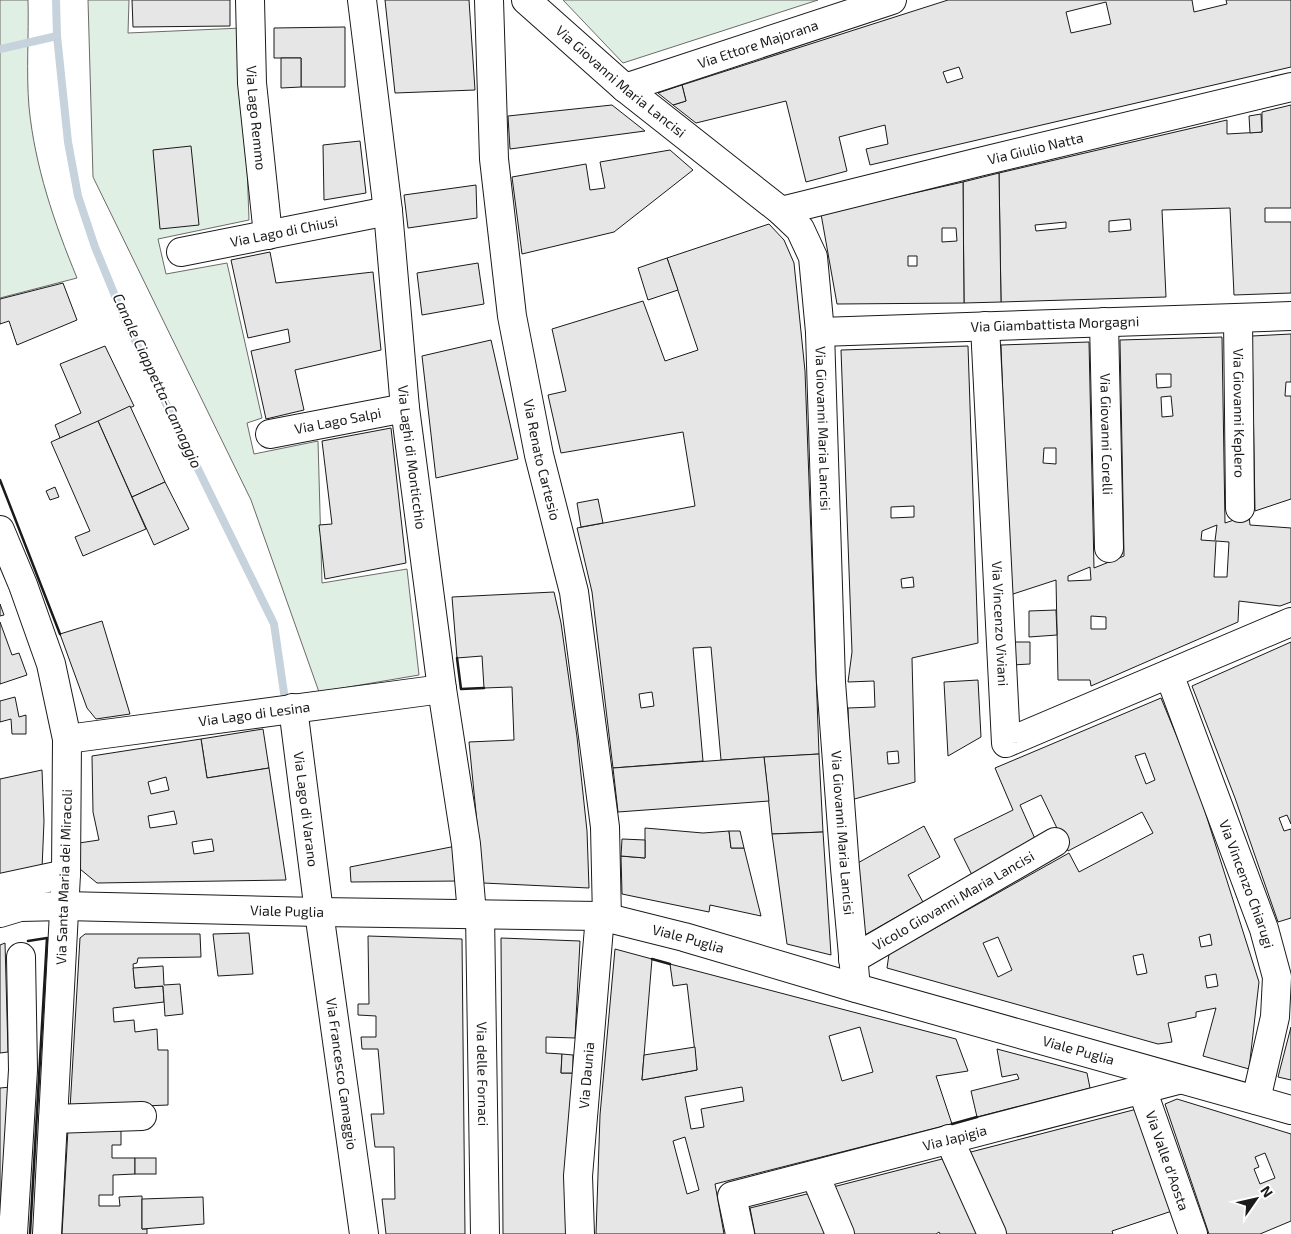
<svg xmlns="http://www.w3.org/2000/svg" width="1291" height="1234" font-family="'Exo 2',sans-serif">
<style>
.green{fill:#e0efe3;stroke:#6a6a6a}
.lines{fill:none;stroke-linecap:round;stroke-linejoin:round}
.stream{stroke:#c6d2dc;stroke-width:8}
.building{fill:#e6e6e6;stroke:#1a1a1a;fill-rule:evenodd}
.minor-casing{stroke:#1a1a1a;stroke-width:30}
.major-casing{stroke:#1a1a1a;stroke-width:30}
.minor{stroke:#fff;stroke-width:28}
.major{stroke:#fff;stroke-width:28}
.wall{stroke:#1a1a1a;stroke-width:2.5}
.labels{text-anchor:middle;stroke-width:4;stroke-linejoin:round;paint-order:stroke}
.street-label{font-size:14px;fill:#1a1a1a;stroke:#fff}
.water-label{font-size:15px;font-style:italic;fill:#1a1a1a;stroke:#fff}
</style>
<rect width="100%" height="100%" fill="#fff"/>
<g class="green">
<path d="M0,0H28C29,35 26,71 29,107C35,167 54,222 77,278L0,298Z"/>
<polygon points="88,0 129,0 128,33 242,28 249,220 158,239 166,274 227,263 262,418 247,423 254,454 318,441 322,583 407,569 419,675 319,692 251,500 93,177"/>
<polygon points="563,0 818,0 623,63"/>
</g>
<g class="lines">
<g class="stream">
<polyline points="56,0 57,36 68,142 78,196 95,247 125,320 274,624 284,693"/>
<polyline points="0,49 57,36"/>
</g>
</g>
<g class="building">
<polygon points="132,0 230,0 230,26 133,27"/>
<polygon points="385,0 469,0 475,90 395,93"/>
<path d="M948,0H1192L1194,12L1227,4L1226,0H1291V67L870,165L866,149L888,144L885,125L839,137L847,171L806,182L786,101L696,123L673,105L686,101L682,85ZM1106,2L1111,24L1071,33L1066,12ZM959,67L963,78L947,83L943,72Z"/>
<polygon points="345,27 345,87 301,87 301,58 274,58 274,28"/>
<polygon points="281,58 301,58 301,87 281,88"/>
<polygon points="682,85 686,101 673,105 658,93"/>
<polygon points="612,105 645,131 510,149 508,116"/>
<path d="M1291,105V208H1265V222H1291V293L1234,295L1230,208L1162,210L1166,297L1001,302L999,173L1227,120V134L1262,132V112ZM1130,219L1131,230L1109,232V221ZM1066,222V228L1036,231L1035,225Z"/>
<polygon points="1261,114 1262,132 1250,133 1249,116"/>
<polygon points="360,141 366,193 324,200 323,145"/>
<polygon points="191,146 199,225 160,229 153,150"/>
<polygon points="670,150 693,170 614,232 522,254 512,177 586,164 590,190 605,188 600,162"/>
<polygon points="999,173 1001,302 964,303 963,182"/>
<path d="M963,182L964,303L837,304L821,214ZM942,228H956L957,241L942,242ZM908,256H917V266H908Z"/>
<polygon points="476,185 477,218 408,228 404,195"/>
<path d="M769,224L784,240L794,263L805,371L819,754L721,760L711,647L693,648L703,761L613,768L592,592L577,528L695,506L683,432L561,453L548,395L566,391L552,329L643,301L665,361L698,350L667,258ZM652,692L654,706L641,708L639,694Z"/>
<polygon points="270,252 276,283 373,272 381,350 295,370 304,410 266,419 251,351 290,342 288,329 248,338 231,260"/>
<polygon points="667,258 678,290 648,300 638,268"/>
<polygon points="478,263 484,304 422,315 417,273"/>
<polygon points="63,283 77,320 17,345 9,321 0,324 0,299"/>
<polygon points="1291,334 1291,382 1286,382 1285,396 1291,396 1291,499 1255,511 1252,336"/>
<path d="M1222,337L1225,523L1249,515L1250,525L1291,528V602L1280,606L1239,601L1238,622L1091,686L1090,680H1058L1056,580L1010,595L1001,345L1089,342L1094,568L1124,556L1120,340ZM1156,374H1171V387L1157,388ZM1171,396L1173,416L1162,417L1161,397ZM1044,448H1056V464L1043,463ZM1217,525L1215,541L1201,540L1202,531ZM1216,541L1229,542L1227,577H1214ZM1090,567L1091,580L1068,581V576ZM1091,616L1106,617V629H1091Z"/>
<polygon points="491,340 518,459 436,478 422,356"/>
<polygon points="105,346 134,406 60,438 55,425 81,413 60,364"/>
<path d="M968,346L978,643L912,658L915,782L851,800L848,708L875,707L874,681L848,682L852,652L841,350ZM914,506V517L891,518V507ZM913,577L914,587L902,588L901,579ZM898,751L899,763L888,764L887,752Z"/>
<polygon points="130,406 165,482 132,497 98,421"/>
<polygon points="98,421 146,529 83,556 75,537 90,531 51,442"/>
<polygon points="391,428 406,563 325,579 319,525 332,524 322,441"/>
<polygon points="165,482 189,529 154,545 132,497"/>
<polygon points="55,487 59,497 50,500 46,491"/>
<polygon points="598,499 603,523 581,527 577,503"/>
<polygon points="554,592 561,623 577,737 587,831 589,888 483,883 469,742 514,740 512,687 484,688 482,656 457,658 452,597"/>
<polygon points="0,604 4,615 0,616"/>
<polygon points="1056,610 1057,635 1029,637 1029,611"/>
<polygon points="102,621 130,714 96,719 87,708 60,634"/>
<polygon points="0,622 12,655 19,653 27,675 0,684"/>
<polygon points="1011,642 1030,642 1030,664 1012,665"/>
<polygon points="1291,642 1291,824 1287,815 1279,818 1284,831 1291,829 1291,918 1278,922 1235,798 1192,686"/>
<polygon points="978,680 981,737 948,756 944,682"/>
<polygon points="15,697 19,717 26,715 26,734 12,734 11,719 0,722 0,701"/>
<path d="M1161,698L1196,783L1259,982L1249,1069L1203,1056L1216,1008L1196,1012V1017L1168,1023L1172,1042L1158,1044L887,968L889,954L1069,853L1079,872L1153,833L1142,812L1068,851L1041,795L1020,805L1036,841L972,875L954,839L1013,810L995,768ZM1145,753L1155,780L1146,784L1135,756ZM1210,934L1212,945L1201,947L1199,937ZM998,937L1012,970L998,977L983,943ZM1143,954L1147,973L1137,975L1133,956ZM1216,974L1218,986L1207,988L1205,976Z"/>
<polygon points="263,729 269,768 207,778 201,739"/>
<path d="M201,739L207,778L269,768L286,880L97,883L80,869L79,843L99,840L93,812L92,756ZM166,777L169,790L151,794L148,782ZM174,811L177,824L150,828L148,816ZM212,839L214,851L194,854L192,842Z"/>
<polygon points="819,754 823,832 772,834 764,757"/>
<polygon points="764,757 769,801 618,812 613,768"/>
<polygon points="42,770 44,821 42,869 0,874 0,779"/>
<polygon points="924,826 940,857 908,875 923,902 865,935 856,864"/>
<polygon points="645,828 703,833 729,831 731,848 744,848 761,916 710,905 709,912 622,894 621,856 645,858"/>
<polygon points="729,831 740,831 744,848 731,848"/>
<polygon points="823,832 831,955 787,944 772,834"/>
<polygon points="622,839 645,840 645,858 621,856"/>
<polygon points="456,846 458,881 351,882 350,867"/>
<polygon points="249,933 253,974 218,976 213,934"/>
<polygon points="85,934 200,934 201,957 138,958 137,963 133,964 135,988 163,986 164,1002 113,1008 114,1022 134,1020 135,1032 157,1029 158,1050 168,1050 168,1105 70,1109 80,938"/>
<polygon points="368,936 462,939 465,1234 386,1234 382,1199 395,1199 394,1147 375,1147 371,1114 384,1114 378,1049 362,1049 361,1037 376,1037 376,1016 358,1015 358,1004 369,1004"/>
<polygon points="501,938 580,941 575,1038 546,1037 546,1053 562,1054 561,1073 573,1073 566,1174 567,1234 503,1234"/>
<polygon points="5,943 8,1052 0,1053 0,945"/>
<path d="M615,949L652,959L642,1080L697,1070L687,984L673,986L670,964L956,1039L968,1071L936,1076L952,1124L715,1184L724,1234H596L600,1115ZM860,1027L873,1072L842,1081L829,1036ZM742,1087L744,1101L701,1109L704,1127L691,1129L685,1097ZM685,1137L699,1190L687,1194L673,1141Z"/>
<polygon points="163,966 164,985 180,984 183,1014 165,1016 163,986 135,988 133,968"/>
<polygon points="1291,1027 1291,1080 1278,1077"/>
<polygon points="695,1047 697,1070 642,1080 644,1055"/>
<polygon points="997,1049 1087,1073 1090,1088 977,1117 971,1091 1019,1079 1017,1074 1002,1077"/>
<polygon points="562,1054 573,1055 573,1073 561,1073"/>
<polygon points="11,1087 0,1234 0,1088"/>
<path d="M1177,1099L1291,1134V1221L1260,1234H1209L1165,1104ZM1265,1153L1275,1178L1260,1184L1254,1169L1259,1167L1255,1157Z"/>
<polygon points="1137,1109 1172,1211 1112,1231 1113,1234 1003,1234 967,1153"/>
<polygon points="68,1129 121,1130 121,1145 112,1145 112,1158 135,1158 135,1174 113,1175 113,1195 99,1195 99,1206 120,1206 119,1197 142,1196 142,1229 147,1229 147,1234 62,1234"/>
<rect x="135" y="1158" width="21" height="16"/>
<polygon points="946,1158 980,1234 940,1234 939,1232 936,1234 854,1234 833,1187"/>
<polygon points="811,1193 828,1234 755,1234 750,1208"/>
<polygon points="203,1197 204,1224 142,1229 142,1199"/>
</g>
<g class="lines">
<defs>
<g id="minor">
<path id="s1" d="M250,0L252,83L268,235"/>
<path id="s2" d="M362,0L388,211L405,408L442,689L466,844L472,914"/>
<path id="s3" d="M489,0L494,159L512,316L539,455L574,592L605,827L607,918"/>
<path id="s4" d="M526,0L625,88L781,211L800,229L813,257L820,332L831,682L845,868L856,988"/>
<path id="s5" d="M625,88L892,0"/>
<path id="s6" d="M781,211L979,162L1291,87"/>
<path id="s7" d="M181,252L388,211"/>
<path id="s8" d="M1238,318L1240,508"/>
<path id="s9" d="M1104,322L1109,548"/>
<path id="s10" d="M985,326L1006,743L1291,622"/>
<path id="s11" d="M820,332L1291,316"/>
<path id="s12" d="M270,434L405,408"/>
<polyline points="0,530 23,585 51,664 67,739 66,874 47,1234"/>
<path id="s13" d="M1169,674L1264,929L1277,977L1275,1017L1256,1100"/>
<path id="s14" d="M293,708L319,912L364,1234"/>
<path id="s15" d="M67,739L442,689"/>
<polyline points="0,888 66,874"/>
<path id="s16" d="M480,914L485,1234"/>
<path id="s17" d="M853,959L1055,842"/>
<path id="s18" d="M1142,1089L1193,1234"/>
<polyline points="53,1119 142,1116"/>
<polyline points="949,1139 992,1234"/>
<polyline points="815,1175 840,1234"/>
<polyline points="13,1234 23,1070 21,957"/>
<path id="s19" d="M580,1234L578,1176L600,916"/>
<path id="s20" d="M740,1234L732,1196L1178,1080"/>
</g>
<g id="major">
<path id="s21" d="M0,913L20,907L64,906L319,912L600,916L684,937L856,988L1291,1110"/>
</g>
</defs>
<use href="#minor" class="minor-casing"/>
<use href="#major" class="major-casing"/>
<use href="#minor" class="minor"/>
<use href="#major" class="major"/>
<g class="wall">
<polyline points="0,480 60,634"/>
<polyline points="457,658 461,689 484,688"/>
<polyline points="28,941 47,938 30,1234"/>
<polyline points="652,959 670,964"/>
<polyline points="952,1124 977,1117"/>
</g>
</g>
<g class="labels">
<g class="street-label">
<text dy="5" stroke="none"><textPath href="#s5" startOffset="140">Via Ettore Majorana</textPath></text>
<text dy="5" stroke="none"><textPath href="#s4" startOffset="125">Via Giovanni Maria Lancisi</textPath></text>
<text dy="5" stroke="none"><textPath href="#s1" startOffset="118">Via Lago Remmo</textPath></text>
<text dy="5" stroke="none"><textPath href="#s6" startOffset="262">Via Giulio Natta</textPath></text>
<text dy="5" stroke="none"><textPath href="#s7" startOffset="105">Via Lago di Chiusi</textPath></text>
<text dy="5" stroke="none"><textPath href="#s11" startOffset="235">Via Giambattista Morgagni</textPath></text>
<text dy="5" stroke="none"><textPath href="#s8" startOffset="95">Via Giovanni Keplero</textPath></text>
<text dy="5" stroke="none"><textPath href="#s12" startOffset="69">Via Lago Salpi</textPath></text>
<text dy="5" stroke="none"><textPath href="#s4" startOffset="560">Via Giovanni Maria Lancisi</textPath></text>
<text dy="5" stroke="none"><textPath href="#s9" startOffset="112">Via Giovanni Corelli</textPath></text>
<text dy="5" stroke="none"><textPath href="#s2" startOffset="460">Via Laghi di Monticchio</textPath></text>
<text dy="5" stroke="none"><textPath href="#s3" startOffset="464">Via Renato Cartesio</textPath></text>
<text dy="5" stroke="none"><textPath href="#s10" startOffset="298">Via Vincenzo Viviani</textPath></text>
<text dy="5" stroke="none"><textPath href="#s15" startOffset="189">Via Lago di Lesina</textPath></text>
<text dy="5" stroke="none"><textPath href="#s14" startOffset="102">Via Lago di Varano</textPath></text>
<text dy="5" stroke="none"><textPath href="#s4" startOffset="965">Via Giovanni Maria Lancisi</textPath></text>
<text transform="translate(64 877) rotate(-88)" y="5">Via Santa Maria dei Miracoli</text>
<text dy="5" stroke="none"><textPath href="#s13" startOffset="224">Via Vincenzo Chiarugi</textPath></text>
<text dy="5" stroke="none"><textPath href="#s17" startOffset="116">Vicolo Giovanni Maria Lancisi</textPath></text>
<text dy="5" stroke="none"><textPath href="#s21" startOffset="288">Viale Puglia</textPath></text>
<text dy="5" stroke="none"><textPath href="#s21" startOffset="692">Viale Puglia</textPath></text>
<text dy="5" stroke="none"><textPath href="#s21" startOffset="1098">Viale Puglia</textPath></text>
<text dy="5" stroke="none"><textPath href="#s14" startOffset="369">Via Francesco Camaggio</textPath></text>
<text dy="5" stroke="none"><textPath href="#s16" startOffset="160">Via delle Fornaci</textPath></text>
<text dy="5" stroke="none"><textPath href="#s19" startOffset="159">Via Daunia</textPath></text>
<text dy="5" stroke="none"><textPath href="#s20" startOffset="269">Via Japigia</textPath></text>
<text dy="5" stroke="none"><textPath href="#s18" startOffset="76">Via Valle d'Aosta</textPath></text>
</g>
<g class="water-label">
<text transform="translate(157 381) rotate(65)" y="5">Canale Ciappetta-Camaggio</text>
</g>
</g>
<g transform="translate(1256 1199) rotate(56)" stroke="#ffffff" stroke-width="4" paint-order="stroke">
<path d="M0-4L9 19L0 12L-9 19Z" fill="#1a1a1a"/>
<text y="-8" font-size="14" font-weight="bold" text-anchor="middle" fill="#1a1a1a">N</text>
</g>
</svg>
